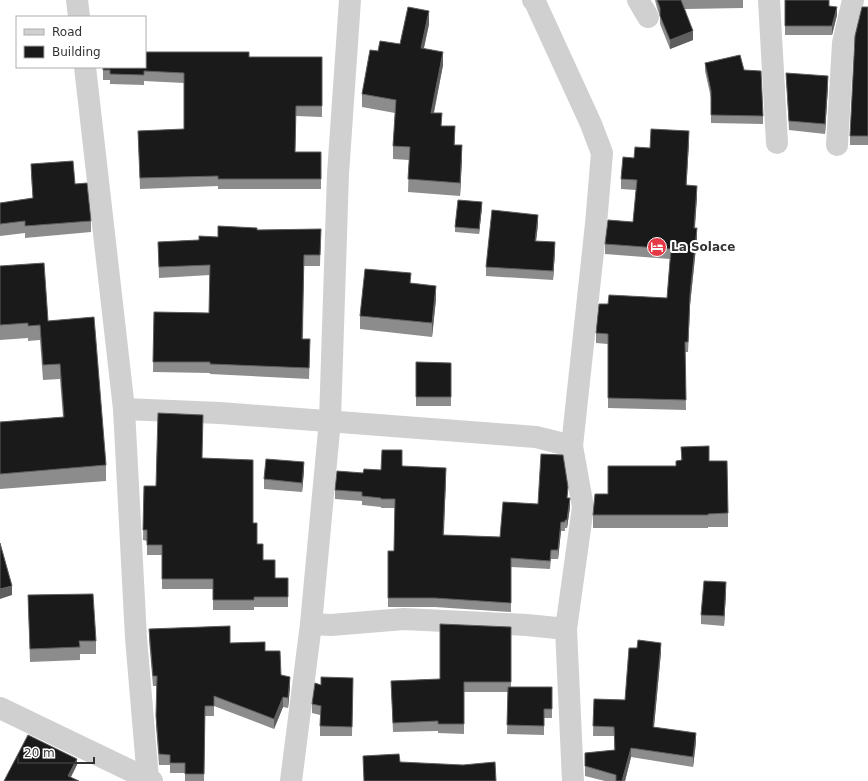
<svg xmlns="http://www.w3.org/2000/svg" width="868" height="781" font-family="'DejaVu Sans',sans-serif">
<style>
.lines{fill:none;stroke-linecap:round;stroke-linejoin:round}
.minor{stroke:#d0d0d0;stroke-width:22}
.wall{fill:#8c8c8c}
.shaded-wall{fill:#5f5f5f}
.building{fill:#1a1a1a;stroke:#5f5f5f}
.labels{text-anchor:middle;stroke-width:4;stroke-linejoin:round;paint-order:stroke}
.poi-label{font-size:12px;font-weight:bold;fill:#333;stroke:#fff;text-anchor:start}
</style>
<rect width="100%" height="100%" fill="#fff"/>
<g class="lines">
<g class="minor">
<polyline points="77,0 79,17"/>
<polyline points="533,0 535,2 591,124 602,153 596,224 572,446"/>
<polyline points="638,0 648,17"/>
<polyline points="769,0 777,143"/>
<polyline points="85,67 124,409 136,638 148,779"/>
<polyline points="837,145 843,43 853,0"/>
<polyline points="124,409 220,413 536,437 572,446 583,507 566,629 573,781"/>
<polyline points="311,624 331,625 404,619 527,625 566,629"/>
<polyline points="0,708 152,781"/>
<polyline points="291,781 311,624 330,420 338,174 350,0"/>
</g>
</g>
<g class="wall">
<polygon points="655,0 743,0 743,8 685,9 693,40 670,49 660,24 660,16 657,8"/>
<polygon points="785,0 829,6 837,15 832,35 785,35"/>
<polygon points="868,7 868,145 850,145 850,136"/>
<polygon points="429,24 424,48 443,65 434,113 442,126 455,139 454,145 462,158 460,196 408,192 409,160 393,159 393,146 395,113 362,107 362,94 378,51 400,44"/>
<polygon points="249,57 322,57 322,117 296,116 295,152 321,152 321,189 218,189 218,186 140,189 138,131 184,129 184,83 144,81 144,85 110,84 110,80 103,80 103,67"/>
<polygon points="705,63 744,70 763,116 763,124 711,123 711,98 705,71"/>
<polygon points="786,73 828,86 825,134 789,130"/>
<polygon points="689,141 686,185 697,196 695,228 697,238 690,305 688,352 685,352 686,410 608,408 608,344 596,343 596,333 608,304 667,298 670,259 605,254 605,244 633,222 636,190 621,189 621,179 634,158 650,148"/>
<polygon points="31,164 75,184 91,221 91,232 25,238 25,233 0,236 0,203 33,198 31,176"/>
<polygon points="482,207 479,234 455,232 455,227"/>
<polygon points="538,224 536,241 555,252 553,280 486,276 486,267"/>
<polygon points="321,229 320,266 304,266 303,339 310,350 309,379 210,374 210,373 153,372 154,312 209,313 210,275 159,278 158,242 199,240 257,230"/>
<polygon points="0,266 48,321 106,465 106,481 0,489 0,422 63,417 60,379 43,380 40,340 28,341 28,338 0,340"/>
<polygon points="411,283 436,299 432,337 360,329 360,316"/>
<polygon points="451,363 451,406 416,406 416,397"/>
<polygon points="681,447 709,461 728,513 728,527 708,527 708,528 593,528 593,515 608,494 676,466 681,460"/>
<polygon points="202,458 253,523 257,544 263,560 275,578 288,578 288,607 254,607 254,610 213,610 213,589 162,589 162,555 147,555 147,541 143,540 144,486 156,486"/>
<polygon points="402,466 446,477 444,535 500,537 538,504 568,498 570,507 567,528 565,528 565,531 561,531 558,559 551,559 550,569 511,567 511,612 435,607 388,607 388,551 394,551 395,508 381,508 381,507 362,505 362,501 335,499 335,490 363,473"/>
<polygon points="304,471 302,492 264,489 264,479"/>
<polygon points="726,592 724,626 701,624 701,615"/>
<polygon points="28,595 96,641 96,654 80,654 80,660 30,662"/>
<polygon points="511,627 511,687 552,687 552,718 544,718 544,735 507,734 508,692 464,692 464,734 438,733 438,731 393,732 391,681 440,679"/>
<polygon points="149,629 230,643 265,651 281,675 290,687 288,708 283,707 274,729 214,706 214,716 205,716 204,781 185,781 185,773 170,773 170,765 159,765 156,726 157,686 153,686 149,640"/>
<polygon points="661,652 654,727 696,742 693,767 631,757 625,781 605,781 585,776 585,753 614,750 614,736 593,736 594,699 625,700"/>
<polygon points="353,678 352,736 320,736 320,715 312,713 312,704 321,685"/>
</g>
<g class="shaded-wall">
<polygon points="837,7 837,15 832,35 832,26"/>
<polygon points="429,11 429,24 421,61 421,48"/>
<polygon points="693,31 693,40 670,49 670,40"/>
<polygon points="443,52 443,65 431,126 431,113"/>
<polygon points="828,76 828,86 825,134 825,124"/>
<polygon points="455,126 455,139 454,158 454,145"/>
<polygon points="689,131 689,141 686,195 686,185"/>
<polygon points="462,145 462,158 460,196 460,183"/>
<polygon points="697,186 697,196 694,238 694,228"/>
<polygon points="482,202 482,207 479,234 479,229"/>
<polygon points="538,215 538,224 535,250 535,241"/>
<polygon points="697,228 697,238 690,305 688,352 690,295"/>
<polygon points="555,242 555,252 553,280 553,271"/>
<polygon points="436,286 436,299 432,337 432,323"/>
<polygon points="304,462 304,471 302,492 302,483"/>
<polygon points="446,468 446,477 443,544 443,535"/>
<polygon points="570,498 570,507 567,528 567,520"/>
<polygon points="561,522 561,531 558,559 558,550"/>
<polygon points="726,582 726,592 724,626 724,616"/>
<polygon points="12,586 12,595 0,599 0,589"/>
<polygon points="661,643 661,652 653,737 653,727"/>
<polygon points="290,677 290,687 288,708 288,698"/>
<polygon points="283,697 283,707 274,729 274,719"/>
<polygon points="696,733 696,742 693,767 693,757"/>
<polygon points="631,748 631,757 625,781 622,781"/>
<polygon points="77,759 77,765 69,781 68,776"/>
</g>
<g class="building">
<polygon points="657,0 681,0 693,31 670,40 660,16 660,8"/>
<polygon points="785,0 829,0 829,6 837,7 832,26 785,26"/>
<polygon points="408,7 429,11 421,48 443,52 431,113 442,113 441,126 455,126 454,145 462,145 460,183 408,179 410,147 393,146 396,100 362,94 370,50 378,51 380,41 400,44"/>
<polygon points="862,7 868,7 868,136 850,136 855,36"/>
<polygon points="145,52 249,52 249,57 322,57 322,106 296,106 295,152 321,152 321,179 218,179 218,176 140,178 138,131 184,129 184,73 144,71 144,75 110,74 110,70 103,70 103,67 145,67"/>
<polygon points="740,55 744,70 761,71 763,116 711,115 711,91 705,63"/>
<polygon points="786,73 828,76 825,124 789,121"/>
<polygon points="651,129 689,131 686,185 697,186 694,228 697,228 690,295 688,342 685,342 686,400 608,398 608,334 596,333 599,304 608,304 609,295 667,298 671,249 605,244 608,220 633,222 637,180 621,179 623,157 634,158 635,147 650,148"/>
<polygon points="73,161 75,184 87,183 91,221 25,226 25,221 0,224 0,203 33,198 31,164"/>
<polygon points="458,200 482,202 479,229 455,227"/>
<polygon points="492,210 538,215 535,241 555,242 553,271 486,267"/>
<polygon points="218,226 257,228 257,230 321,229 320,255 304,255 302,339 310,339 309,368 210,364 210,362 153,362 154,312 209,313 210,265 159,267 158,242 199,240 199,236 218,237"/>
<polygon points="44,263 48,321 94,317 106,465 0,474 0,422 64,417 60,364 43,365 40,325 28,326 28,323 0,325 0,266"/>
<polygon points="365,269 411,273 410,283 436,286 432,323 360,316"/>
<polygon points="416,362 451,363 451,397 416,397"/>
<polygon points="158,413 203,415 202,458 253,460 253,523 257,523 257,544 263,544 263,560 275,560 275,578 288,578 288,597 254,597 254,600 213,600 213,579 162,579 162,545 147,545 147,530 143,530 144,486 156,486"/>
<polygon points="709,446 709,461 727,461 728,513 708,514 708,515 593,515 595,494 608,494 608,466 676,466 676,461 682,460 681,447"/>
<polygon points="382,450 402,450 402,466 446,468 443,535 500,537 503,502 538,504 541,454 563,455 568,487 567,498 570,498 567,520 565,520 565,522 561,522 558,550 551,550 550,561 511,558 511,603 435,598 388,598 388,551 394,551 395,499 381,499 381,498 362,496 362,492 335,490 337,471 363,473 364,469 381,470"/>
<polygon points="266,459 304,462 302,483 264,479"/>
<polygon points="0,543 12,586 0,589"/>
<polygon points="704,581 726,582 724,616 701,615"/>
<polygon points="93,594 96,641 79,641 80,647 30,649 28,595"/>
<polygon points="440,624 511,627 511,682 464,682 464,724 438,724 438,721 393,723 391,681 440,679"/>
<polygon points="230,626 230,643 265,642 265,651 280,651 281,675 290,677 288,698 283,697 274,719 214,696 214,706 205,706 204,774 185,774 185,763 170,763 170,755 159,754 156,716 157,676 153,676 149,629"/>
<polygon points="638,640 661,643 653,727 696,733 693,757 631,748 622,781 616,781 616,775 585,766 585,753 615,750 614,727 593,726 594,699 625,700 629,648 637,648"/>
<polygon points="321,677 353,678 352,727 320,726 321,706 312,704 315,683 321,685"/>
<polygon points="508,687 552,687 552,709 544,709 544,726 507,725"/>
<polygon points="28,735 77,759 68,776 79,781 4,781"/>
<polygon points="399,754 400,762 463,765 495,762 496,781 364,781 363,756"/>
</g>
<defs>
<symbol id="hotel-disc" viewBox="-11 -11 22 22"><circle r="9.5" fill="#e63946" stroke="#fff"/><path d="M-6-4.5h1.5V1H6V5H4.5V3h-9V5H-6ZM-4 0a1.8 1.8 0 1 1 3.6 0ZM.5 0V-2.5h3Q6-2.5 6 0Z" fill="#fff"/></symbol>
</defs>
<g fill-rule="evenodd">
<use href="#hotel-disc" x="646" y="236" width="22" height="22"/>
</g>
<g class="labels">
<g class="poi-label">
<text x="671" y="251">La Solace</text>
</g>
</g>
<rect x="16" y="16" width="130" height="52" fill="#ffffff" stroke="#adadad"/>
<rect x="24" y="29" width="20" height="6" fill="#d0d0d0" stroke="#adadad"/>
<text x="52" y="36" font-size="12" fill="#333333">Road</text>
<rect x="24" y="46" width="20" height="12" fill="#1a1a1a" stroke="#adadad"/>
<text x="52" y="56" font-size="12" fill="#333333">Building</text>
<path d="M18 757v6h76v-6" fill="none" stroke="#333333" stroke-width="2"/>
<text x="24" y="757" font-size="12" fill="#333333" stroke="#ffffff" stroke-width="3" paint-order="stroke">20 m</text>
</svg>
